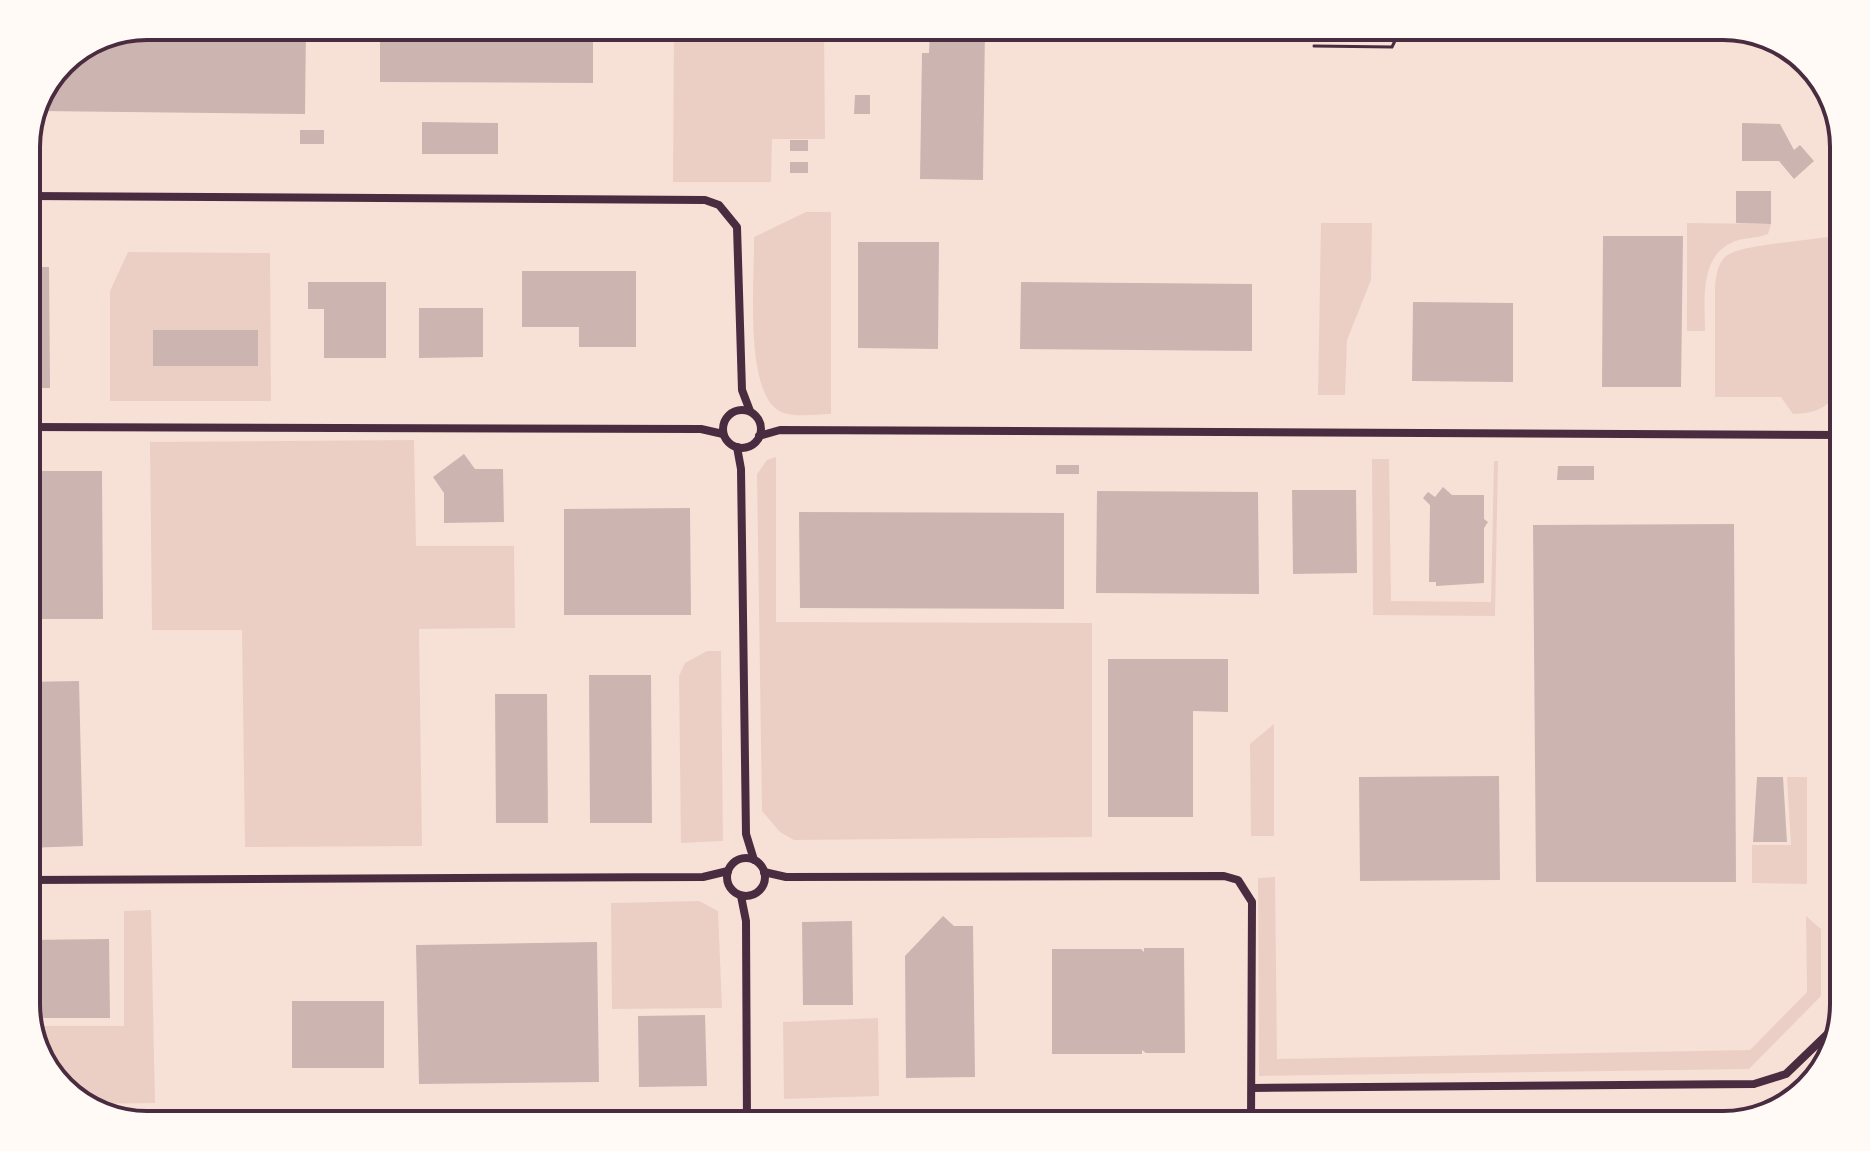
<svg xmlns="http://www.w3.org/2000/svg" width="1870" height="1151" font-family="'DM Sans',sans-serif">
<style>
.green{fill:#ebcfc5}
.building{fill:#ccb4b1}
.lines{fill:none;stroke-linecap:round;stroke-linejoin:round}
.path{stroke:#4a2c40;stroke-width:3}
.minor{stroke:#4a2c40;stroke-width:8}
.tertiary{stroke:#4a2c40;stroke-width:12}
.rim{fill:none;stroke:#4a2c40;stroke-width:4}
</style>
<rect width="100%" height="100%" fill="#f7e1d7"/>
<g class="green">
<polygon points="674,26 824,26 825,139 772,139 771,182 673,182"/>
<path d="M806,212H831V414C816,414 795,418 781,412C743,394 755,275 754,237Z"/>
<polygon points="1321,223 1372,223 1371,280 1347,340 1345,395 1318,395"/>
<path d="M1687,223L1771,224L1768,234C1756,239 1742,237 1731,243C1699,258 1705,302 1705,331H1687Z"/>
<path d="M1838,235L1837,389C1828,410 1814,413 1793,414L1781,397H1715V287C1716,277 1717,265 1725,257C1737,244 1815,241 1838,235Z"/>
<polygon points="128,252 270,253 271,401 110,401 110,291"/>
<polygon points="414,440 416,546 514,546 515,628 419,629 422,846 245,847 242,630 152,630 150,442"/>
<polygon points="776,457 776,622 1092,623 1092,837 794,840 780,832 762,811 757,474 767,460"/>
<polygon points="1372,459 1389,459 1391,601 1491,602 1494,461 1498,461 1495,616 1373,615"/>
<polygon points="707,651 721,651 723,841 681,843 679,676 685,663"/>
<polygon points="1274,724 1274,836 1251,836 1250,744"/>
<polygon points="1787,777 1807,777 1807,884 1752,883 1752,845 1791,845"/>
<polygon points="1275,877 1277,1059 1750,1050 1807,992 1806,916 1821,929 1821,996 1749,1069 1259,1076 1258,878"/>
<polygon points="699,901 718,911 722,1008 612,1009 611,903"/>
<polygon points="151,910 155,1103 82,1104 42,1065 31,1026 124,1026 124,911"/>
<polygon points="878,1018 879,1096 784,1099 783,1022"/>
</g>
<g class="building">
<polygon points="147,26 306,26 305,114 39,111 62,61"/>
<polygon points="380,26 648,26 648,30 593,30 593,83 380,82"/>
<polygon points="930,26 985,26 983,180 920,179 922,53 929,53"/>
<polygon points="1741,31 1781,42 1781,43 1741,42"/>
<polygon points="855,95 870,95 870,114 854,114"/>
<polygon points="422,122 498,123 498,154 422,154"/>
<polygon points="1742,123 1780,124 1794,150 1800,145 1814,161 1794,179 1779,161 1742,161"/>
<rect x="300" y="130" width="24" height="14"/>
<rect x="790" y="140" width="18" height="11"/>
<rect x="790" y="162" width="18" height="11"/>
<polygon points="1736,191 1771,191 1771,224 1736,223"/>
<polygon points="1603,236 1683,236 1681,387 1602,387"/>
<polygon points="858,242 939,242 938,349 858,348"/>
<polygon points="26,267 49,267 50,388 26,388"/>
<polygon points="522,271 636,271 636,347 579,347 579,327 522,327"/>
<polygon points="308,282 386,282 386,358 324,358 324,309 308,309"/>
<polygon points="1021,282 1252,284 1252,351 1020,349"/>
<polygon points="1413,302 1513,303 1513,382 1412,381"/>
<polygon points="419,308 483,308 483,357 419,358"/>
<rect x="153" y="330" width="105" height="36"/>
<polygon points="464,454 475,469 503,469 504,522 444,523 444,493 433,477"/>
<rect x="1056" y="465" width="23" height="9"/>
<polygon points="1558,466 1594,466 1594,480 1557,480"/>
<polygon points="26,471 102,471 103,619 26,619"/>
<polygon points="1443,487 1452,495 1484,495 1484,519 1488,522 1484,528 1484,583 1436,586 1436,582 1429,582 1430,505 1423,498 1428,492 1435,497"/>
<polygon points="1292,490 1356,490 1357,573 1293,574"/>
<polygon points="1097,491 1258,492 1259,594 1096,593"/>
<polygon points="690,508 691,615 564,615 564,509"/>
<polygon points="799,512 1064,513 1064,609 800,608"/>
<polygon points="1734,524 1736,882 1536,882 1533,525"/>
<polygon points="1108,659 1228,659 1228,712 1193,711 1193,817 1108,817"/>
<polygon points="589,675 651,675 652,823 590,823"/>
<polygon points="79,681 83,846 26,848 26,682"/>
<polygon points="495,694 547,694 548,823 496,823"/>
<polygon points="1499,776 1500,880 1360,881 1359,777"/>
<polygon points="1757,777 1783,777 1787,842 1753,842"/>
<polygon points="943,916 954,926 973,926 975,1077 906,1078 905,956"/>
<polygon points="852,921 853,1005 803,1005 802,922"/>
<polygon points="109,939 110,1018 28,1018 26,940"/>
<polygon points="597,942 599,1082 419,1084 416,945"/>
<polygon points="1144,948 1184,948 1185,1053 1146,1053 1142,1050 1142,1054 1052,1054 1052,949 1141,949 1144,952"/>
<rect x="292" y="1001" width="92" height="67"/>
<polygon points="705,1015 707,1086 639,1087 638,1016"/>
</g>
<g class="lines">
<polyline class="path" points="1314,46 1392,47 1402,26"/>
<g class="minor">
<polyline points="26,196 705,200 719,205 737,227 742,390 750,411"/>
<circle cx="742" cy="429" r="19"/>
<polyline points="26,427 701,429 723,434"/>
<polyline points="759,436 780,430 1844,435"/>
<polyline points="737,447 741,469 746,834 754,860"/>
<circle cx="746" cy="877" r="19"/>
<polyline points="764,872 786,877 1224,876 1238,880 1252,902 1251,1125"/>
<polyline points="26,880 703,877 728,871"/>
<polyline points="741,896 746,921 747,1125"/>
<polyline points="1252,1088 1754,1084 1786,1074 1839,1023"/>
</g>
<polyline class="tertiary" points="1843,1007 1844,610"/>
</g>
<path d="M0 0H1870V1151H0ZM147 40H1723A107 107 0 0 1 1830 147V1004A107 107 0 0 1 1723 1111H147A107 107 0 0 1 40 1004V147A107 107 0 0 1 147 40Z" fill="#fffaf5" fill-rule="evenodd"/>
<path class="rim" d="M147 40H1723A107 107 0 0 1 1830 147V1004A107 107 0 0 1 1723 1111H147A107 107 0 0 1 40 1004V147A107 107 0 0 1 147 40Z"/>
</svg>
